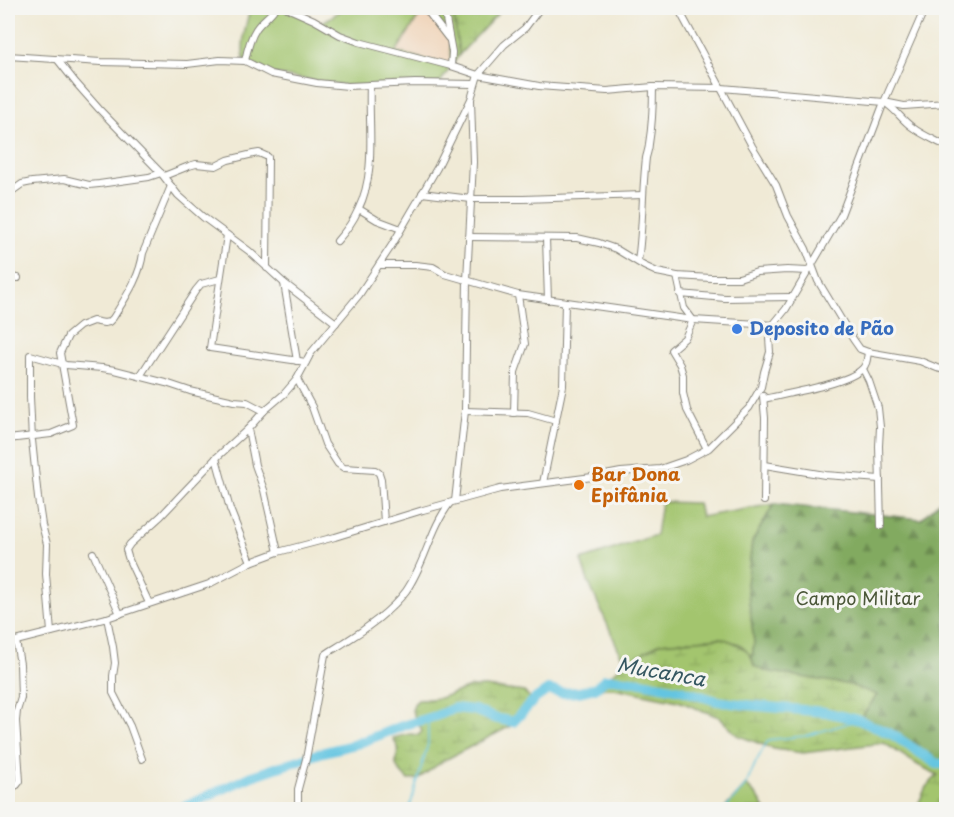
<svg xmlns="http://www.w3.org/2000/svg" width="954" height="817" font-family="'Playpen Sans',sans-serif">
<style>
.built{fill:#f0d6bc}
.grass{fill:#a3c56e;stroke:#607045;stroke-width:1.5;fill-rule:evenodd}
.forest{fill:url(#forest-firs);stroke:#4f633e;stroke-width:1.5}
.wetland{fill:url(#wetland-marsh);stroke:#607045;stroke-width:1.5}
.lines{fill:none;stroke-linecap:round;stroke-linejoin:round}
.stream{stroke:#63c5e1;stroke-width:1.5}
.river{stroke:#63c5e1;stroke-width:10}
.minor-casing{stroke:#868379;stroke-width:8}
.minor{stroke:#fff;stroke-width:6}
.shop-dot{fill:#3f7fe0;stroke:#f6f6f2;stroke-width:2}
.food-dot{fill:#e8710a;stroke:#f6f6f2;stroke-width:2}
.labels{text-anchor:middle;stroke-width:6;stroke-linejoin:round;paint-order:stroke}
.shop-label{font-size:18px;font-weight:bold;fill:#366cbe;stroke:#f6f6f2;text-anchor:start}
.food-label{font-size:18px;font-weight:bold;fill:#c56008;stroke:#f6f6f2;text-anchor:start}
.park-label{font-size:18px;fill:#4b5739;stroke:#f6f6f2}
.water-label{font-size:20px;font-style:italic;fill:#355761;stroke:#f6f6f2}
</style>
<defs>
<pattern id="forest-firs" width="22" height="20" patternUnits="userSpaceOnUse" patternTransform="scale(1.5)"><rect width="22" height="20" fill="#82aa61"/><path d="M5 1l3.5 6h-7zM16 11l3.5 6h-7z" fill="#6a8a4f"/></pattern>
<pattern id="wetland-marsh" width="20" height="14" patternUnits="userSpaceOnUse" patternTransform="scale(1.5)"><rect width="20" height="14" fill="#a3c56e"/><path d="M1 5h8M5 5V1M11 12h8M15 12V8" fill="none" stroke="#8ca95f"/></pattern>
</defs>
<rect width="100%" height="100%" fill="#f6f6f2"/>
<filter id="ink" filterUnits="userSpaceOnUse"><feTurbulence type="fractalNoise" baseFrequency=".0167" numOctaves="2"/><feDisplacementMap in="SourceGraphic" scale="12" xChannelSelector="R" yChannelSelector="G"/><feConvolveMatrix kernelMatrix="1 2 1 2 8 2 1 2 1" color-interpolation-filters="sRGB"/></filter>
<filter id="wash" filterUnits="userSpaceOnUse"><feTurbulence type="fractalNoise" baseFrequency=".008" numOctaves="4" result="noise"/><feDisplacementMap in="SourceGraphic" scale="24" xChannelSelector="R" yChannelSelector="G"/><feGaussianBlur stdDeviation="1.35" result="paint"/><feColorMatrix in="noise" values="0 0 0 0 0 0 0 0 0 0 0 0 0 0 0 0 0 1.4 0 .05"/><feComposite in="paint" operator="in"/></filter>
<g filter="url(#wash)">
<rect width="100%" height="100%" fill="#f0ead6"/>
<polygon class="built" points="425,8 450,41 451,66 395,52"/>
<g class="grass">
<path d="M251,8H287L320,24L345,8H453L459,55L439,84L348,86L271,74L245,61C240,48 246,21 251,8ZM424,8L450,41L451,66L396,52Z"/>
<polygon points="661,502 698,503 701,517 774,504 752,542 747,585 754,642 752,658 739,644 720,638 660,643 625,664 588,581 581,560 656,535"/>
<polygon points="746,785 758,797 765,809 724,809"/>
</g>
<polygon class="forest" points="946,495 946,764 937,764 893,735 859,720 877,695 850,685 764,671 754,666 752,658 754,642 747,585 752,542 774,504 921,519"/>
<g class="wetland">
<polygon points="453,8 503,8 459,55"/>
<path d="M721,638C736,643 750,647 754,666L764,671L850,685L877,695L859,720L893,735L937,764H946V809H916L926,787L938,775L918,765L884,743L803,753L774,749L737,735L719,717L678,701L614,688H595L624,664L660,643Z"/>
<path d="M470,687H485L524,692L534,701L511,726L443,761L418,779L408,780C397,768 392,766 399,750L393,738L410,734L419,735L422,731L412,711L414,704L418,700L440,698Z"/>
</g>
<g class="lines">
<g class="stream">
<polyline points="409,810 428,744 428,718"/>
<polyline points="724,810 746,785 756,762 767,742 775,739 805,736 859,720"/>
</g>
<polyline class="river" points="176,810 252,776 320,753 356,744 405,725 436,716 454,708 474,710 494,718 513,722 535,699 548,690 562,693 579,692 595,688 605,679 614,679 642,682 681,690 717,701 747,705 825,712 859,720 893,735 937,764 946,764"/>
</g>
</g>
<g filter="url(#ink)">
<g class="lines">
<defs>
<g id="minor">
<polyline points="287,8 314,20 340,35 359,42 451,66 478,75 539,86 607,91 653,87 722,88 884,102 904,106 946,103"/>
<polyline points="425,8 448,38"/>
<polyline points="444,8 452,52 451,66"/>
<polyline points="678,8 752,146 776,185 788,216 806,249 818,281 853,339 860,349 868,352 920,361 937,368 946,370"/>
<polyline points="8,56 101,62 187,64 220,60 245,61 271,74 317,83 348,86 415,83 474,84"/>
<polyline points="57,59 76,83 99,109 161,173 178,195 203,217 249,251 284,283 336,323"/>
<path d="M245,61C247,51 250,38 256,29C261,21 270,16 275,8"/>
<path d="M887,104C897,111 902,120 912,127C922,135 935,140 946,146"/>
<polyline points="164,176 189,166 196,164 216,166 228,160 253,154 259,153 268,157 267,268"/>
<polyline points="422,193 471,199 523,199 643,195"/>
<polyline points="8,194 22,184 32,182 64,179 89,185 99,184 149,177 161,173"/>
<polyline points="359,209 377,220 401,229"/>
<polyline points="227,235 210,348 306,362"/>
<polyline points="469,237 577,238 599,243 616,249 644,266 657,272 677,276 711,278 739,278 757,272 787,270 808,271"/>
<polyline points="546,238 548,300"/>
<path d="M337,241C345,232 353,222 358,210C377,172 368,126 370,85"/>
<path d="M638,261C643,227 642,192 646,158C647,153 649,149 649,144C652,126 653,106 653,87"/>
<polyline points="379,265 415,265 433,267 445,274 518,295 693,320 773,325"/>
<polyline points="677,276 684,308 693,320 685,338 671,350 680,365 683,375 683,393 687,410 707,449"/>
<polyline points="8,277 18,278"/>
<polyline points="284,283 297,361"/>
<polyline points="680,294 725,298 792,297"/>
<polyline points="863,369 869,381 878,408 880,427 879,446 881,526"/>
<polyline points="140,376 196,290 201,284 220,279"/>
<polyline points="297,379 312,407 325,444 338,464 344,468 375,470 379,473 381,479 384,522"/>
<polyline points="763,396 765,418 764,501"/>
<path d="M764,399C785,394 848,384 862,369C867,365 867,359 868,352"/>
<polyline points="465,411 528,413 556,421"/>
<polyline points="514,413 515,372 525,344 518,295"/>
<polyline points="248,429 255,465 264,490 278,552"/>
<path d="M8,439L51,434L73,425L60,353L68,336L80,326L93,321L104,323L109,322L113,318C126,297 140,277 143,253L171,186"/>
<polyline points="216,458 230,509 251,562"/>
<polyline points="765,465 825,475 880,479"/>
<polyline points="543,483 563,386 565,302"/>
<polyline points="455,501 465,411 467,280 473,162 471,100"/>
<polyline points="93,553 120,614"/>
<polyline points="149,603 129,560 126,550 130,544 161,516 216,458 248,429 264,411 284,394 297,379 311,353 359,295 392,245 437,168 471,99 478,75 504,45 525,28 540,8"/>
<polyline points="107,618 113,647 115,663 113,676 113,693 130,726 142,759"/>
<polyline points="51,632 46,574 47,544 42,525 38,498 32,440 30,397 30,355 66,365 102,368 115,370 166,383 190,391 234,401 247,402 264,411"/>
<polyline points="8,643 107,618 209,584 251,562 278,552 335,537 423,510 500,489 600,476 621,472 660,469 686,460 709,448 749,408 761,387 764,372 770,352 769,338 773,325 786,309 841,215 884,102 925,8"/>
<polyline points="8,789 17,785 20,781 16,721 17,711 21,698 20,664 16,641"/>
<path d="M298,810V789L306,759L325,655C331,650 338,647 345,642C365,630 392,610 406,591C425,564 430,529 450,503"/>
<polyline points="593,810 593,809"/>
</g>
</defs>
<use href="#minor" class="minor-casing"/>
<use href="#minor" class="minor"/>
</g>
</g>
<circle class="shop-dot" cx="737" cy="329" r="6"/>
<circle class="food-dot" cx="579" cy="485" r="6"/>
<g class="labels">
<g class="shop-label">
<text x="749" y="335">Deposito de Pão</text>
</g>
<g class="food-label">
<text x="591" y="481">Bar Dona<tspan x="591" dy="21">Epifânia</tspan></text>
</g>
<g class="park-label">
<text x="858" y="605">Campo Militar</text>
</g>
<g class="water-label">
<text transform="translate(661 672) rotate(10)" y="7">Mucanca</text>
</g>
</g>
<rect width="954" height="817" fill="none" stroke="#f6f6f2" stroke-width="30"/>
</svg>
